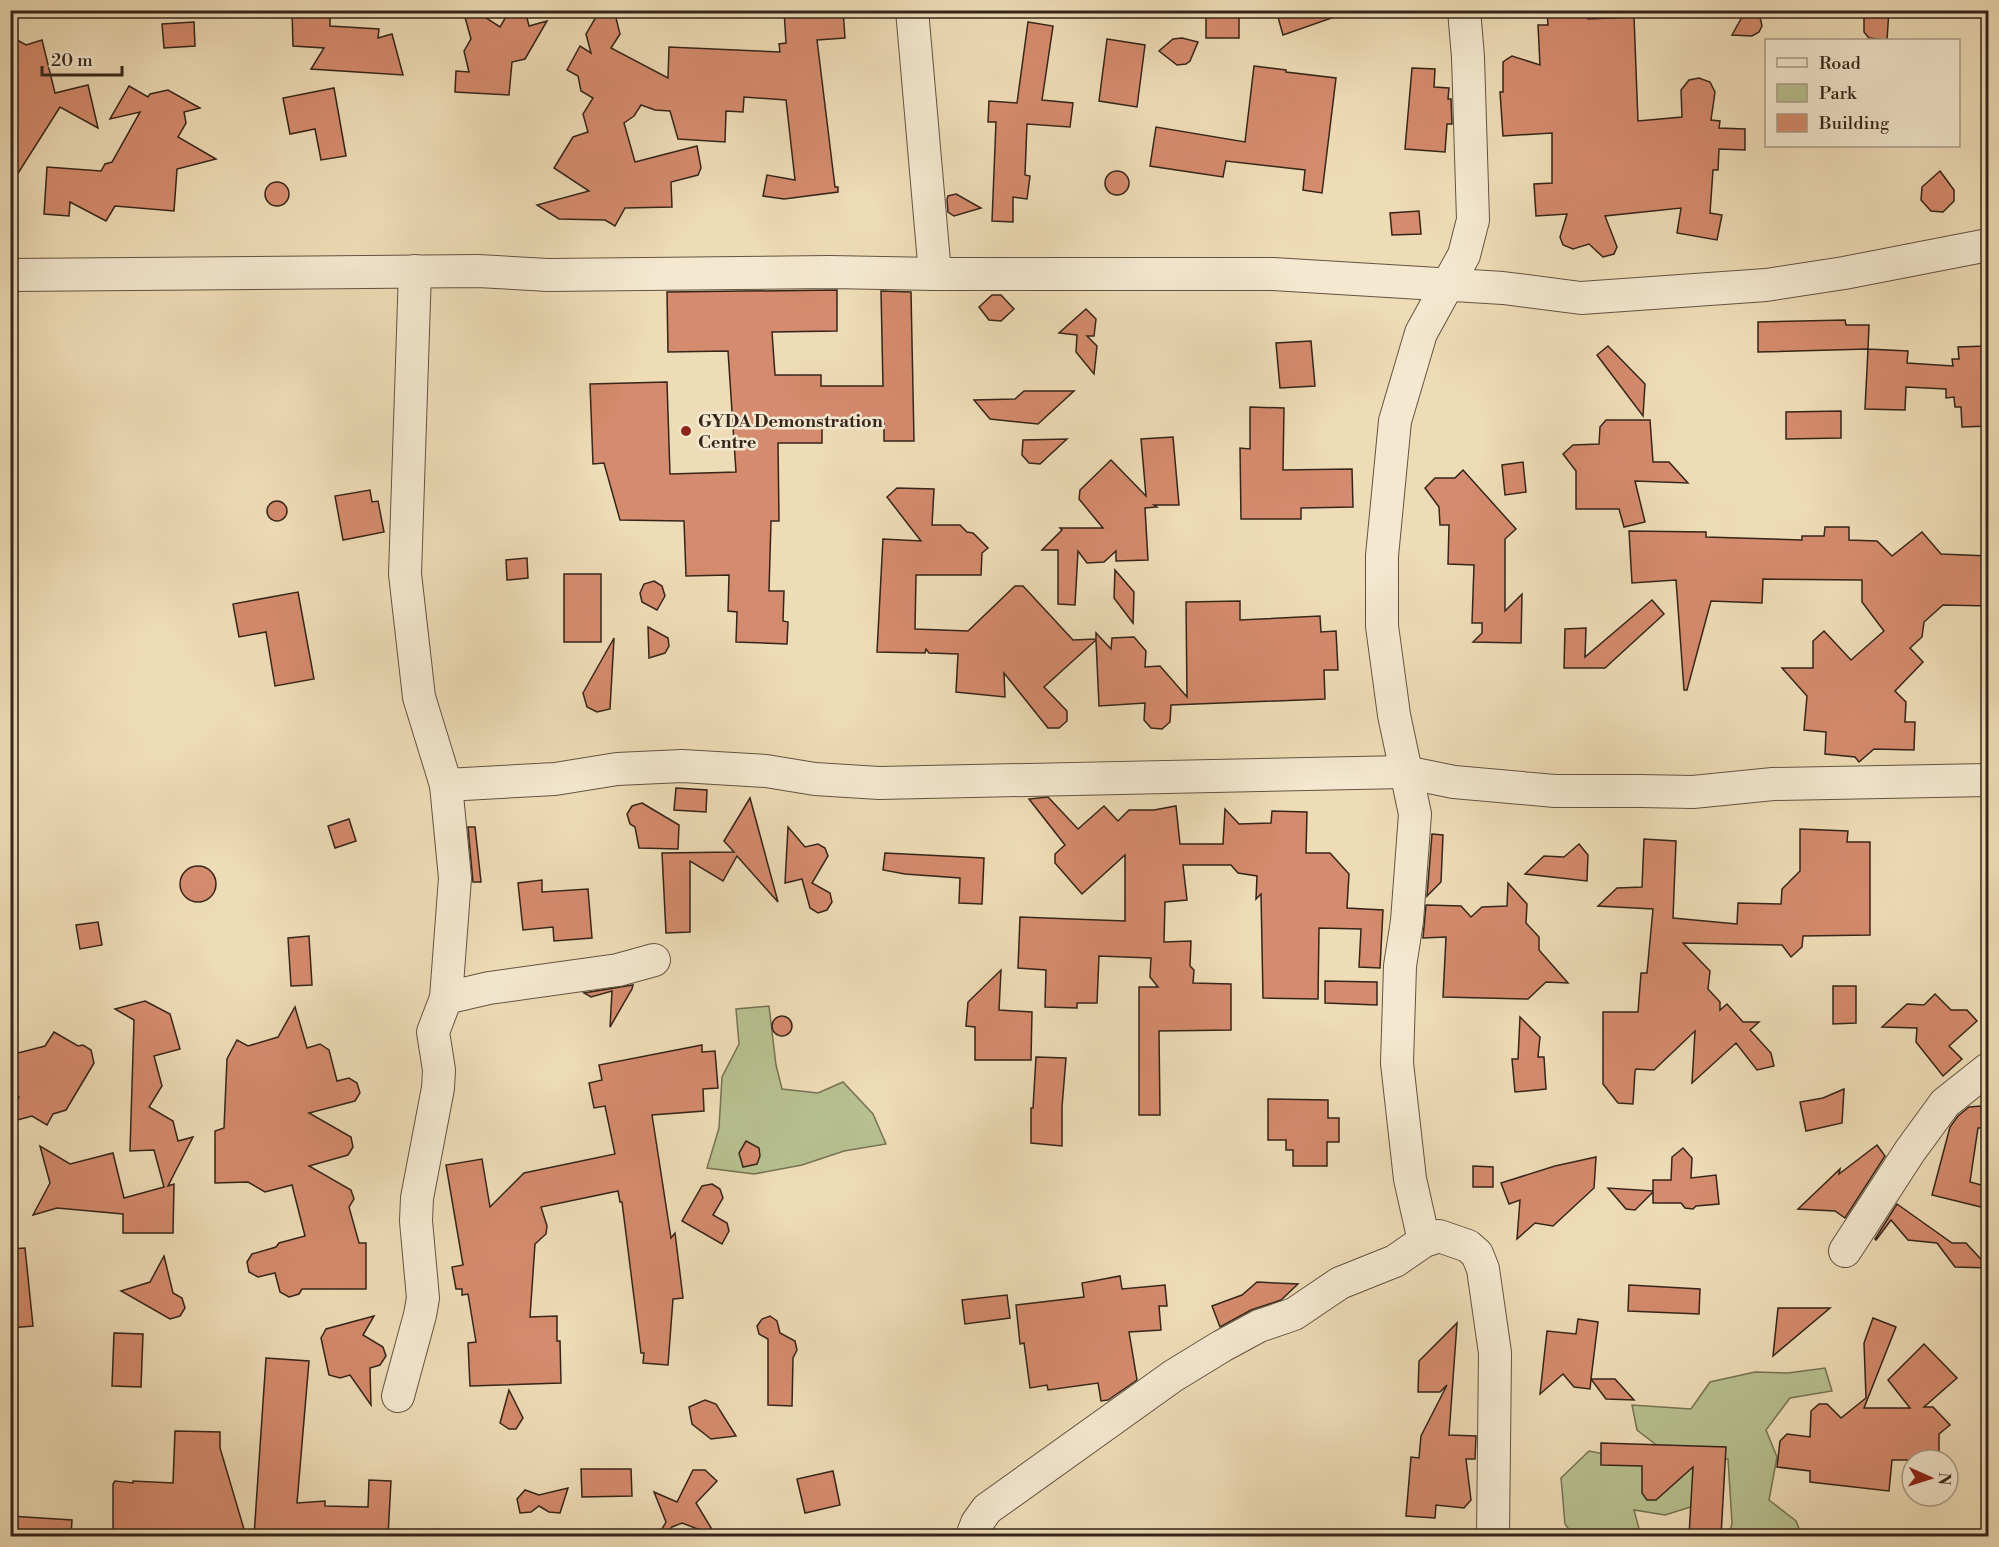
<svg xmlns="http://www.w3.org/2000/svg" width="1999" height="1547" font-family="'Libre Bodoni',serif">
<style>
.green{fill:#b7c08f;stroke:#767254;stroke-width:1.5}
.building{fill:#d58b6d;stroke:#35251a;stroke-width:1.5}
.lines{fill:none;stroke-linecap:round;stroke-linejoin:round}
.minor-casing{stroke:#635341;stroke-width:34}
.minor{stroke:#f4e8d0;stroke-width:32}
.poi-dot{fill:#8f2418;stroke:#f4e8d0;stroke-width:2}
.labels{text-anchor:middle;stroke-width:5;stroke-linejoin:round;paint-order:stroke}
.poi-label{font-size:18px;font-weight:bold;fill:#35251a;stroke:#f4e8d0;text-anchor:start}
</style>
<rect width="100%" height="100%" fill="#eedcb6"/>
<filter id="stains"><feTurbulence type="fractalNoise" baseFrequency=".00333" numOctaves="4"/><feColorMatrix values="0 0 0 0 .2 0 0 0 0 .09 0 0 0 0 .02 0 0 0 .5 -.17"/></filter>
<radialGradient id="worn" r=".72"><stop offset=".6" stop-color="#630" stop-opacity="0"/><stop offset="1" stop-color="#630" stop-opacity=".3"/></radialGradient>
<g class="green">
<polygon points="769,1006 776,1065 782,1089 818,1093 843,1082 873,1114 886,1144 844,1151 802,1165 754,1174 707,1168 719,1128 722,1077 739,1044 736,1009"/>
<polygon points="1825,1368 1832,1391 1790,1398 1766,1430 1777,1457 1769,1500 1796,1521 1802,1536 1729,1536 1732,1523 1728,1459 1701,1457 1694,1506 1665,1515 1634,1510 1641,1536 1574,1536 1565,1524 1561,1478 1589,1451 1630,1459 1659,1447 1637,1430 1632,1405 1691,1409 1710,1382 1755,1372 1788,1373"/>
</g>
<g class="building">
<polygon points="292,10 330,10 330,26 379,29 378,38 392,34 403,75 311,69 324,48 293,46"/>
<polygon points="463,10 474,10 500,27 510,10 525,10 529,26 547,21 525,59 512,62 509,95 455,92 456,71 469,72 464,51 471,39"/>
<polygon points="600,10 614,10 620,34 611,48 668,78 669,47 780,52 779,44 786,43 784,10 843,10 845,38 817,40 835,187 838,187 838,192 784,199 763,196 767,175 795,180 786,100 744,97 743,112 726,111 725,142 678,139 670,111 655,110 641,105 634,116 624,123 635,162 697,146 701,168 698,175 671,182 672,207 625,208 615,226 605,220 559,219 537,205 589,191 554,168 573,137 588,132 583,114 593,98 581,91 578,76 567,70 580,46 591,53 586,34"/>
<rect x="1206" y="10" width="33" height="28"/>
<polygon points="1276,10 1343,10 1343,14 1283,35"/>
<polygon points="1547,10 1587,10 1588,19 1634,17 1638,121 1682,117 1681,90 1689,80 1699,78 1710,82 1715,92 1711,120 1720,121 1719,128 1745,129 1745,150 1719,149 1718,170 1713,170 1710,213 1722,215 1717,240 1677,233 1681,208 1605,216 1617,247 1614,254 1603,257 1589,244 1573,249 1563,245 1560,237 1567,214 1536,216 1534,184 1552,183 1552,133 1503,136 1500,92 1503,92 1503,62 1507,59 1512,56 1540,65 1538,25 1548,25"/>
<polygon points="1864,10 1889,10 1887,40 1869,38 1864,32"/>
<polygon points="1750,13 1760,17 1762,26 1759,32 1752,36 1732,35 1742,17"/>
<polygon points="194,22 195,46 164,48 162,24"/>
<polygon points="1028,22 1053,26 1042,100 1073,103 1070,127 1027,124 1025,175 1030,176 1027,199 1013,197 1013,222 992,221 996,122 988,122 989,101 1017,103"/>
<polygon points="10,36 26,45 42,40 55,93 88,85 98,128 60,107 10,186"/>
<polygon points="1182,38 1198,42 1190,61 1186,64 1177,65 1159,51 1173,39"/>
<polygon points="1107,39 1145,45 1137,107 1099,101"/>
<polygon points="1254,66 1286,70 1286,72 1336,78 1322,193 1303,190 1305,170 1226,161 1223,177 1150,166 1156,127 1245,142"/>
<polygon points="1412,68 1435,69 1434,87 1449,88 1448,99 1451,99 1452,124 1447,124 1445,152 1405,149"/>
<polygon points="129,86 148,97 150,94 168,90 200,108 184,112 186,123 178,137 216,159 177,169 174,211 115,206 106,221 70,202 69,216 44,214 47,167 101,171 105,164 112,162 140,112 110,119"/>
<polygon points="334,88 346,156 321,160 315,129 290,134 283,98"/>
<polygon points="1940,171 1954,190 1954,201 1943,212 1931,211 1921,200 1922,187"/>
<circle cx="1117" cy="183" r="12"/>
<circle cx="277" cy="194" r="12"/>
<polygon points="956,194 981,208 954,216 948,212 947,199 948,196"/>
<polygon points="1419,211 1421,234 1392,235 1390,213"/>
<polygon points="837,290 837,331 772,332 775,375 821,375 821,386 883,386 881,291 911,292 914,441 884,441 884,424 822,424 822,443 778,443 779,521 771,521 769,591 784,591 783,621 788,622 787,644 736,642 737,612 728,611 729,575 686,576 684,521 620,520 604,463 593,464 590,384 667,382 670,474 736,472 728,351 668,352 667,292"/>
<polygon points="992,295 1001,295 1014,309 1001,321 989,320 979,307"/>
<polygon points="1086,309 1096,319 1094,336 1087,336 1097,346 1094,374 1076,352 1077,335 1059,333"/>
<polygon points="1845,320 1846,325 1869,325 1868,349 1908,351 1907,363 1953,366 1952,359 1959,359 1958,347 1987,346 1989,426 1962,427 1961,407 1955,407 1954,397 1946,398 1946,389 1906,387 1905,410 1865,409 1868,349 1758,352 1758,322"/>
<polygon points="1311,341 1315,386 1280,388 1276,343"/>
<polygon points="1608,346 1645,384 1643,416 1597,355"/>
<polygon points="1024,391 1074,391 1038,424 990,419 974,400 1015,399"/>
<polygon points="1250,407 1284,408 1283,470 1352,469 1353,507 1301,508 1301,519 1241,519 1240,448 1250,449"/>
<polygon points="1841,411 1841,438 1786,439 1786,412"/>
<polygon points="1606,420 1650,420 1653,462 1669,462 1688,483 1635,481 1645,522 1624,527 1619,509 1576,509 1576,471 1563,454 1573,445 1599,444 1600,427"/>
<polygon points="1173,437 1179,505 1154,505 1157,507 1145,508 1148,560 1116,561 1116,551 1104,562 1087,563 1078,551 1075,605 1058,604 1058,550 1042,550 1062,530 1060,528 1103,528 1079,499 1080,490 1111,460 1146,496 1141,439"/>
<polygon points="1067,439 1040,464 1029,463 1022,455 1023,440"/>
<polygon points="1523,462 1526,492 1505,495 1502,465"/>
<polygon points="1463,470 1516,529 1505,539 1505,611 1522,594 1521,643 1473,642 1482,633 1482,623 1472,623 1474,565 1448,564 1449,525 1440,525 1439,507 1425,488 1435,478 1455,478"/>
<polygon points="897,488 934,489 932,525 960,525 967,532 973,533 988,548 982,553 981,575 916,575 915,629 968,631 1015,586 1023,586 1073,640 1096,639 1096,633 1111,649 1112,638 1134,637 1146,651 1145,667 1160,666 1187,697 1186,602 1240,601 1240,620 1320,616 1321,632 1336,631 1338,670 1324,670 1325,699 1171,705 1170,722 1162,729 1151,728 1144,720 1145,703 1099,706 1096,640 1044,687 1067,711 1067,721 1059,728 1048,728 1004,673 1005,697 956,692 958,654 929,653 926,649 925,653 877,652 883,539 921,541 887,497"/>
<polygon points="370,490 372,502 378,501 384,532 343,540 335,496"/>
<circle cx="277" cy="511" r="10"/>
<polygon points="1825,527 1849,527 1849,540 1877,541 1892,556 1922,532 1941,554 1989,556 1989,606 1943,605 1924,622 1922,637 1910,648 1923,662 1895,691 1906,702 1905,722 1915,722 1914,750 1874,749 1859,762 1855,757 1825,754 1826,732 1804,730 1807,696 1782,668 1813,668 1813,641 1824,631 1851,660 1884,631 1862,602 1862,580 1763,579 1762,603 1711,601 1687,690 1684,690 1676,580 1632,583 1629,531 1706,532 1706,537 1802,540 1802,536 1824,536"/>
<polygon points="527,558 528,578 507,580 506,560"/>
<polygon points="1115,570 1134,592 1133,623 1114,598"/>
<rect x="564" y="574" width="37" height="68"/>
<polygon points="654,581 662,586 665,596 657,610 642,602 640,593 644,584"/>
<polygon points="298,592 314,679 275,686 266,632 239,637 233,604"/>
<polygon points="1652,600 1664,614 1605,668 1564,668 1565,629 1586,628 1585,657"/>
<polygon points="648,627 668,638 669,646 665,653 649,658"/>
<polygon points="614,638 610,709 597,712 587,707 583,693"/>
<polygon points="676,788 707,790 706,812 674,810"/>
<polygon points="1048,797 1078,829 1104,806 1118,821 1129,810 1154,810 1176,806 1180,844 1223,844 1225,809 1239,824 1271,823 1272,811 1307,812 1306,853 1330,853 1349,874 1347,908 1383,910 1380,968 1359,967 1361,929 1319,928 1318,999 1263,998 1261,894 1256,899 1257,876 1238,873 1231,865 1183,865 1187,900 1165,902 1164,942 1191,941 1190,966 1194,970 1193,983 1231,984 1231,1030 1159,1031 1160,1115 1139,1115 1139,987 1158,987 1150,977 1151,958 1099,956 1097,1003 1077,1003 1077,1008 1045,1007 1046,970 1018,968 1020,917 1125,921 1125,855 1082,894 1055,863 1055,854 1065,845 1029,799"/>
<polygon points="750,798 778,902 737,856 723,881 690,861 690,932 666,933 662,853 734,852 724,841"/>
<polygon points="642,803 679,825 678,849 639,848 635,827 630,824 627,814 632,806"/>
<polygon points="349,819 356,841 335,848 328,826"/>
<polygon points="468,827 475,827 481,882 473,882"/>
<polygon points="788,827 805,847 818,844 825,848 828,856 812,883 830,893 832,902 827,910 818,913 810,908 802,879 785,883"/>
<polygon points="1800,829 1848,831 1847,842 1870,842 1870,935 1803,936 1802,947 1791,957 1782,945 1683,943 1710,971 1708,989 1720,1002 1720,1010 1727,1004 1743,1022 1759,1022 1750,1030 1771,1053 1774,1066 1757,1070 1736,1043 1692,1083 1695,1031 1654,1070 1636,1069 1635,1071 1633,1104 1618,1103 1603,1084 1603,1012 1638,1012 1641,973 1647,973 1653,909 1598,906 1617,888 1642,887 1644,839 1676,841 1673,918 1737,924 1738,903 1781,904 1782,889 1800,871"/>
<polygon points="1432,834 1443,835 1441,882 1427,896"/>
<polygon points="1579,844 1588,855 1587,881 1525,874 1544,856 1564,857"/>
<polygon points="885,853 984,858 982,904 959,903 960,878 905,874 883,870"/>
<circle cx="198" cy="884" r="18"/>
<polygon points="542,880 542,892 588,889 592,938 554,941 553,927 523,930 518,883"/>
<polygon points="1508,883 1527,904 1526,923 1539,937 1539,950 1568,983 1546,982 1528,999 1443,997 1446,937 1423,938 1426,905 1461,906 1471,917 1482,907 1507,906"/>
<polygon points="98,922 102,945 80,949 76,925"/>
<polygon points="309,936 312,985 291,986 288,938"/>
<polygon points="1001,970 999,1010 1032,1012 1031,1060 975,1060 975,1027 966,1026 968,1002"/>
<polygon points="1325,981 1377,982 1377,1005 1325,1003"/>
<polygon points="633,985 632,989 610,1027 612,991 591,997 584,993"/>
<polygon points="1833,986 1856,986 1856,1023 1833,1024"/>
<polygon points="1935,994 1951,1010 1967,1010 1977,1021 1949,1046 1962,1059 1943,1076 1916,1042 1917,1028 1882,1027 1907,1004 1924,1005"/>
<polygon points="145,1001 170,1014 180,1049 154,1056 162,1086 149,1107 173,1121 178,1141 193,1137 168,1186 174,1184 173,1233 123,1233 123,1214 57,1208 33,1215 50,1183 40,1146 70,1164 113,1153 124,1198 164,1187 154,1150 130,1151 134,1020 115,1009"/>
<polygon points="295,1007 307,1048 320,1044 329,1050 337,1081 349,1078 357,1083 360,1093 355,1101 309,1113 351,1137 353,1147 348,1155 309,1166 351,1190 354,1199 349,1207 359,1243 366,1243 366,1289 302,1289 299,1294 289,1297 280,1292 275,1273 258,1277 249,1272 247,1262 252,1254 276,1247 279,1243 305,1236 292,1185 265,1192 248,1182 215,1183 215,1131 224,1128 227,1059 237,1040 248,1046 278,1037"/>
<circle cx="782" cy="1026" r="10"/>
<polygon points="1520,1017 1540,1037 1538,1057 1544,1057 1546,1089 1515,1092 1512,1059 1518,1059"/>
<polygon points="54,1032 78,1046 83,1045 91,1050 94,1063 66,1110 53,1114 47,1125 32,1116 10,1122 10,1112 19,1097 10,1092 10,1055 45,1046"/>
<polygon points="702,1045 702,1052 715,1051 718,1088 703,1089 704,1111 652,1115 671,1238 675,1233 683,1298 673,1299 668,1365 643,1363 644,1353 641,1353 622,1202 620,1202 618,1191 541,1207 547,1226 546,1234 535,1244 530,1317 557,1316 557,1341 560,1341 561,1383 470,1386 468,1343 476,1342 468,1294 462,1295 462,1289 456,1289 452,1267 463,1265 446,1165 482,1159 490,1207 524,1173 615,1154 605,1106 594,1108 589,1083 602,1080 599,1065"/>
<polygon points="1036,1057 1066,1058 1062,1107 1062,1146 1031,1143 1031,1108 1033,1108"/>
<polygon points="1844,1089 1842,1123 1806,1131 1800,1102 1823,1098"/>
<polygon points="1268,1099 1328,1100 1328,1118 1339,1118 1339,1142 1327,1142 1327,1166 1293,1166 1293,1150 1286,1150 1286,1140 1268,1140"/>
<polygon points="1981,1106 1983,1128 1978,1128 1970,1182 1989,1187 1989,1209 1932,1195 1950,1127 1958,1116 1969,1107"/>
<polygon points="746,1141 759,1148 760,1156 757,1164 743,1167 739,1153"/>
<polygon points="1877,1145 1885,1156 1845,1218 1835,1211 1798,1209 1840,1169 1839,1174"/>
<polygon points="1683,1148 1692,1158 1691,1178 1716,1175 1719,1204 1696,1206 1693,1209 1685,1208 1681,1203 1653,1203 1653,1192 1635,1210 1626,1209 1608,1188 1653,1191 1653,1180 1671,1180 1672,1157"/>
<polygon points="1596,1157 1594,1188 1553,1226 1535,1223 1517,1239 1520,1200 1509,1204 1501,1183 1555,1166"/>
<polygon points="1473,1166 1493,1167 1493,1187 1473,1187"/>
<polygon points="712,1184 720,1189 723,1198 713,1215 727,1223 729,1231 722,1244 682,1221 702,1186"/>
<polygon points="1897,1204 1952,1243 1966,1243 1989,1268 1955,1267 1937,1243 1908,1240 1891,1220 1876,1240 1875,1239"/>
<polygon points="25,1248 33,1326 10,1328 10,1249"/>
<polygon points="164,1256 173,1293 182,1298 185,1308 180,1316 170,1319 121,1291 150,1282"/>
<polygon points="1120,1276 1122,1289 1165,1285 1167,1306 1159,1306 1161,1330 1129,1332 1137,1380 1108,1400 1101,1401 1098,1383 1048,1390 1047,1385 1030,1388 1024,1343 1020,1344 1016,1305 1084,1297 1082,1283"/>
<polygon points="1257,1282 1298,1284 1281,1300 1251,1310 1220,1327 1212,1306 1242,1295"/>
<polygon points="1629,1285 1700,1289 1699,1314 1628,1311"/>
<polygon points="1007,1295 1010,1318 965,1324 962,1300"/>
<polygon points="1778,1308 1830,1308 1773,1356"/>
<polygon points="374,1316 363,1335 383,1347 386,1356 380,1365 370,1368 371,1405 350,1375 340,1378 329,1375 321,1338 326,1329"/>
<polygon points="770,1316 777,1321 780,1333 795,1341 797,1350 793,1358 792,1406 768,1405 768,1339 759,1334 757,1326 762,1319"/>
<polygon points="1873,1318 1896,1327 1864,1408 1910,1408 1888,1380 1924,1344 1957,1378 1924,1407 1933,1407 1950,1425 1939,1434 1939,1460 1892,1460 1889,1491 1810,1482 1810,1471 1777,1467 1780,1441 1787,1434 1810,1437 1811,1411 1819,1404 1827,1404 1841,1418 1866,1398 1864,1343"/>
<polygon points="1578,1319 1598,1322 1591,1379 1615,1379 1634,1400 1606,1399 1591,1379 1590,1389 1574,1387 1563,1374 1540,1394 1547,1331 1576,1334"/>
<polygon points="1457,1323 1449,1435 1476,1436 1475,1459 1466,1459 1471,1500 1464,1508 1436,1505 1435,1518 1406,1516 1411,1457 1419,1458 1421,1436 1447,1385 1440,1392 1418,1392 1419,1361"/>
<polygon points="114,1333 143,1334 141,1387 112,1386"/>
<polygon points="266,1358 309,1361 297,1503 325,1501 325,1506 368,1507 369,1480 391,1481 388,1536 254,1536"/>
<polygon points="509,1390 523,1418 516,1429 509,1429 500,1423"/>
<polygon points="705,1400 716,1404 736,1436 711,1439 692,1424 689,1407"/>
<polygon points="175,1431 220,1432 220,1448 246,1536 113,1536 113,1484 115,1481 133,1483 133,1481 173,1483"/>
<polygon points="1601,1443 1726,1447 1721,1536 1689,1536 1693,1467 1656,1500 1647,1500 1642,1493 1642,1466 1601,1465"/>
<polygon points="581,1469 631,1469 632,1496 582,1497"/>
<polygon points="693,1470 705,1470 717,1481 696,1503 716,1536 682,1523 672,1527 667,1532 662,1529 666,1522 654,1492 677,1502"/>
<polygon points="833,1471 840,1505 805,1513 797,1479"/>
<polygon points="568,1488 560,1513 549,1512 539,1506 531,1512 520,1513 517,1499 525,1490 539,1495"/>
<polygon points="10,1516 72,1520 71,1536 10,1536"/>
</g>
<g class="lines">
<defs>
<g id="minor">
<polyline points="912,10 935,274"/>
<polyline points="10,275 478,271 548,275 830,272 935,274 1273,274 1503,288 1581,298 1766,285 1844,273 1988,245"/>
<polyline points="446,785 555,779 617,769 682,766 766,771 815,779 879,783 1405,772 1454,782 1555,791 1640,791 1693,792 1773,784 1988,780"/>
<polyline points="446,998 489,988 618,970 654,960"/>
<polyline points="1424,1241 1410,1179 1397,1063 1400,966 1407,921 1415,814 1394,715 1382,626 1382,556 1395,421 1421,333 1464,255 1473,220 1468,57 1464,10"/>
<polyline points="1845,1251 1910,1151 1945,1103 1988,1069"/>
<polyline points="398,1396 420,1315 423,1298 416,1221 417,1198 438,1088 439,1070 433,1032 446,998 455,878 446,785 419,697 405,574 415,271"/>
<polyline points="972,1536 977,1523 987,1509 1173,1376 1222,1346 1259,1326 1294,1314 1340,1283 1395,1261 1424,1241 1439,1236 1468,1246 1477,1254 1483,1269 1495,1353 1493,1536"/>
</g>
</defs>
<use href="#minor" class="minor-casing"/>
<use href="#minor" class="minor"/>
</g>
<circle class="poi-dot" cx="686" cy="431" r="6"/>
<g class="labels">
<g class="poi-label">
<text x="698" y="427">GYDA Demonstration<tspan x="698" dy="21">Centre</tspan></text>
</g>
</g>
<rect width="1999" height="1547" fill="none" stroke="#eedcb6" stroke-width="36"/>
<rect x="12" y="12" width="1975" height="1523" fill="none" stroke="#35251a" stroke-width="3"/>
<rect x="18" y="18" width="1963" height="1511" fill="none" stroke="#35251a" stroke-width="1.5"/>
<rect x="1765" y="39" width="195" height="108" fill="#f4e8d0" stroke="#a89a87" stroke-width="1.5"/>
<rect x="1777" y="58" width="30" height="9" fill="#f4e8d0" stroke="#a89a87" stroke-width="1.5"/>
<text x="1819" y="69" font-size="18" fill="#35251a">Road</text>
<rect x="1777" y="84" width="30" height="18" fill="#b7c08f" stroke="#a89a87" stroke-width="1.5"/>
<text x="1819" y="99" font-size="18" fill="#35251a">Park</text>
<rect x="1777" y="114" width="30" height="18" fill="#d58b6d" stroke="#a89a87" stroke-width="1.5"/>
<text x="1819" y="129" font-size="18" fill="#35251a">Building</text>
<g transform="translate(1930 1478) rotate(93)"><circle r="28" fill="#f4e8d0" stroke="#a89a87" stroke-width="1.5"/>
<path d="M0-4.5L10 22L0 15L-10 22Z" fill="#8f2418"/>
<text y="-9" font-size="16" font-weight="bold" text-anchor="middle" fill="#35251a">N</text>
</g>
<path d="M42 66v9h80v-9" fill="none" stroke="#35251a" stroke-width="3"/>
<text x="51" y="66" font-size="18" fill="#35251a" stroke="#f4e8d0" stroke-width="4.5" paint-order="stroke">20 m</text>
<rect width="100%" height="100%" filter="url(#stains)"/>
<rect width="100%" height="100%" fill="url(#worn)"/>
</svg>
